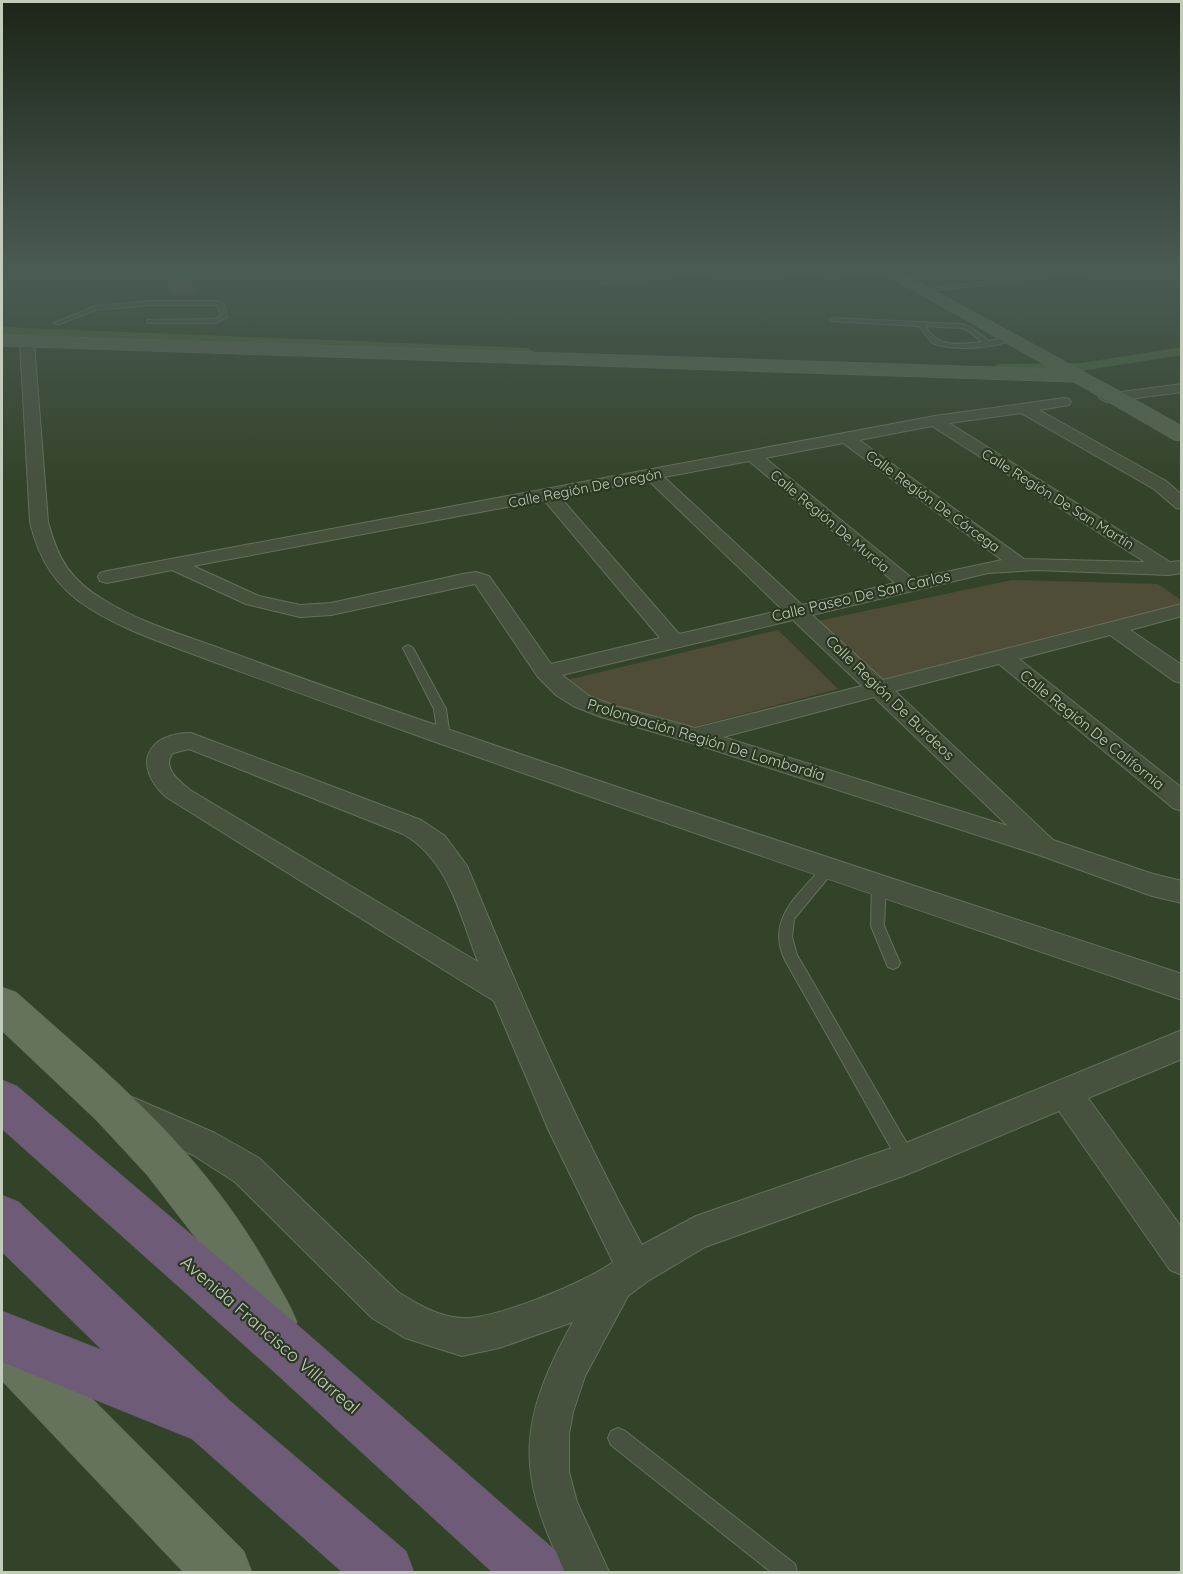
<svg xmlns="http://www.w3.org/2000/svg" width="1183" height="1574" font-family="Quicksand,sans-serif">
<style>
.green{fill:#4f4d37}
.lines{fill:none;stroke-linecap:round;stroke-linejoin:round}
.canal{fill:#476037;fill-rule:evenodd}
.lane-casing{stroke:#63705c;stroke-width:2}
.street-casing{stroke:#63705c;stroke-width:2}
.secondary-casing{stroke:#63705c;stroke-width:1}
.primary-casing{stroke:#515f4a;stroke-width:1}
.highway-casing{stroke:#505d48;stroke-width:1}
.lane{fill:#46523d;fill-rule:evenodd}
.street{fill:#46523d;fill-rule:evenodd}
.secondary{fill:#55654c;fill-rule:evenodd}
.primary{fill:#65725c;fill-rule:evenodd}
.highway{fill:#6d5b78;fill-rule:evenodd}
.labels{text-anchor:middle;stroke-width:4.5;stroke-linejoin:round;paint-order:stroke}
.far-street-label{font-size:14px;fill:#c1ccbb;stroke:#2a3822}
.street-label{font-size:15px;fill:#c1ccbb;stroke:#2a3822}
.near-street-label{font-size:18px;fill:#c1ccbb;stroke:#2a3822}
</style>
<rect width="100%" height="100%" fill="#334329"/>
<g class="green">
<polygon points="196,277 197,293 169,296 169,280"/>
<polygon points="1012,580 1158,584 1181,600 1181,604 864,684 799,625"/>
<polygon points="778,630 838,689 674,732 554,683"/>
</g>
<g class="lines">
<g class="canal">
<path d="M803,268H850C842,274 811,274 803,268Z"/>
<polygon points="2,327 528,348 534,352 528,356 2,335"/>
<polygon points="1182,347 1182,355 1081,371 998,372 991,368 998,364 1081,363"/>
</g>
<defs>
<g id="lane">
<polygon points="726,268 741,268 601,285 598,283"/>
<polygon points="1098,268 1112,268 923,292 920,290"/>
<polygon points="150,301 218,301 224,304 227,317 216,323 149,323 147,322 147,320 215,319 221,316 217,305 150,305 96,310 59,324 54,323 95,306"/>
<path d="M832,318L961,324L970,327L989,341L1010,337L1013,339C995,349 952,351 932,343L919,326L830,321V319ZM925,326L961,328L966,329L982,342C958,344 939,349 925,326Z"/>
<polygon points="408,645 413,648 446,709 450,737 448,740 444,741 438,737 434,709 403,648"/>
<path d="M830,863L835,864L836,868L794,919L792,937L797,955L912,1152L914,1158L912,1164L906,1166L900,1164L785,960C765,918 800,894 825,864Z"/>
<polygon points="879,880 884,881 886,885 884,926 900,963 898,967 893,969 888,967 871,926 872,885 874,881"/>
<polygon points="618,1428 625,1431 795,1564 797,1572 771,1572 611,1445 608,1438 611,1431"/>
</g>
<g id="street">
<polygon points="769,268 889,268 890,269 884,272 834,277 775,271"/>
<path d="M27,338L34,342L48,522C58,559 70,580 104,600C139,622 180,634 219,648C289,674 360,699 430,723C680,810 931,891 1182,974V1000C926,912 670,826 416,735C346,710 276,685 206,659C167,644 125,631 89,608C56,587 39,560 30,522L20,342Z"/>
<polygon points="1182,384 1182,392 1106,402 1099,398 1106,394"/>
<path d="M1064,398L1069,399L1071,402L1069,405L1039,410L1166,481L1182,495V509L1176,508L1154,489L1021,413L949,423L1170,562L1182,561V573L1169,575L1036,570L988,573L812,615L883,680L1182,604V616L1130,630L1182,665V683L1174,681L1110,635L1019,659L1182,788V811L1173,808L999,664L895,691L1053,840L1153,874L1182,881V903L1152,896L1039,855L689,742L601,717L573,706L556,695L538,677L475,584L331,615L300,617L246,604L172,570L107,583L100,581L98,577L100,573L107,571L935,416ZM932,426L1145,562L1024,559L859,440ZM843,443L1002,560L913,579L765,458ZM749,461L895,583L802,605L664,477ZM648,480L783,610L679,634L560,497ZM544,500L660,638L551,664L489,576L476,572L463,574L331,603L300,605L259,596L193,566ZM793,620L862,686L695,728L616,706L589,696L562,675ZM874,697L1008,826L723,737Z"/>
<path d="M191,733L421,820L445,836L467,866C520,995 575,1122 642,1245L696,1216L906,1143L1182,1030V1059L1088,1098L1182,1228V1275L1170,1270L1059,1111L906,1175L705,1247L648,1281L628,1296L585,1376L573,1412L569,1434V1472L577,1502L609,1572H565C515,1471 518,1421 573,1322L499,1348L462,1356L405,1338L372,1318L235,1182L193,1155L121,1124L116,1113L121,1102L132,1097L215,1133L259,1158L398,1292C417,1304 439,1317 462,1318C494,1320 587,1282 613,1262L549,1131L494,1001L166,797C132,766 146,733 191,733ZM189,749L403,834C449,860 460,915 478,962L190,790C179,781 161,767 173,753Z"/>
</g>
<polygon id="secondary" points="874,268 893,268 1145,405 1182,426 1182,441 1174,440 1074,382 2,346 2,335 1052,369"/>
<g id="primary">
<path d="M2,987L16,992C113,1078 199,1148 265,1262C276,1282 289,1301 297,1322L290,1340L272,1347L254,1340L201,1245L147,1175L96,1120L2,1031Z"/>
<polygon points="2,1318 20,1326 244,1551 252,1572 183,1572 2,1381"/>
</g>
<g id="highway">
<polygon points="2,1080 17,1086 308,1334 556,1551 564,1572 492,1572 272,1370 2,1129"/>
<polygon points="2,1195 19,1202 229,1400 406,1551 414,1572 342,1572 192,1439 2,1362 2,1311 102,1350 2,1252"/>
</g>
</defs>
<use href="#lane" class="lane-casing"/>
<use href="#street" class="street-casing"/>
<use href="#secondary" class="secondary-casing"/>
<use href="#primary" class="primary-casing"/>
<use href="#highway" class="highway-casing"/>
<use href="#lane" class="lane"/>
<use href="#street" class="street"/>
<use href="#secondary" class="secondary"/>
<use href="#primary" class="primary"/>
<use href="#highway" class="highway"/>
</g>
<linearGradient id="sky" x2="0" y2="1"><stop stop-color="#1c2517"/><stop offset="0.55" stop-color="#4a5b54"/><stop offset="1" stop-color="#4a5b54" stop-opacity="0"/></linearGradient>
<rect width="1183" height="488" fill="url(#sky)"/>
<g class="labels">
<g class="far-street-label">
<text transform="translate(585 488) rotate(-11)" y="5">Calle Región De Oregón</text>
<text transform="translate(1058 499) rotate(32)" y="5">Calle Región De San Martín</text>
<text transform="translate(933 501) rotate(36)" y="5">Calle Región De Córcega</text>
<text transform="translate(830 521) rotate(40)" y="5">Calle Región De Murcia</text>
</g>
<g class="street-label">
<text transform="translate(861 596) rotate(-13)" y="5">Calle Paseo De San Carlos</text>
<text transform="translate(890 698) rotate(44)" y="5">Calle Región De Burdeos</text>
<text transform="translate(1092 730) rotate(39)" y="5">Calle Región De California</text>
<text transform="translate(706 740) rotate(17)" y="5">Prolongación Región De Lombardía</text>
</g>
<g class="near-street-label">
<text transform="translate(270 1335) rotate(41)" y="6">Avenida Francisco Villarreal</text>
</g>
</g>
<rect width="1183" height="1574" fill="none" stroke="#c1ccbb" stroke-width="6"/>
</svg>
